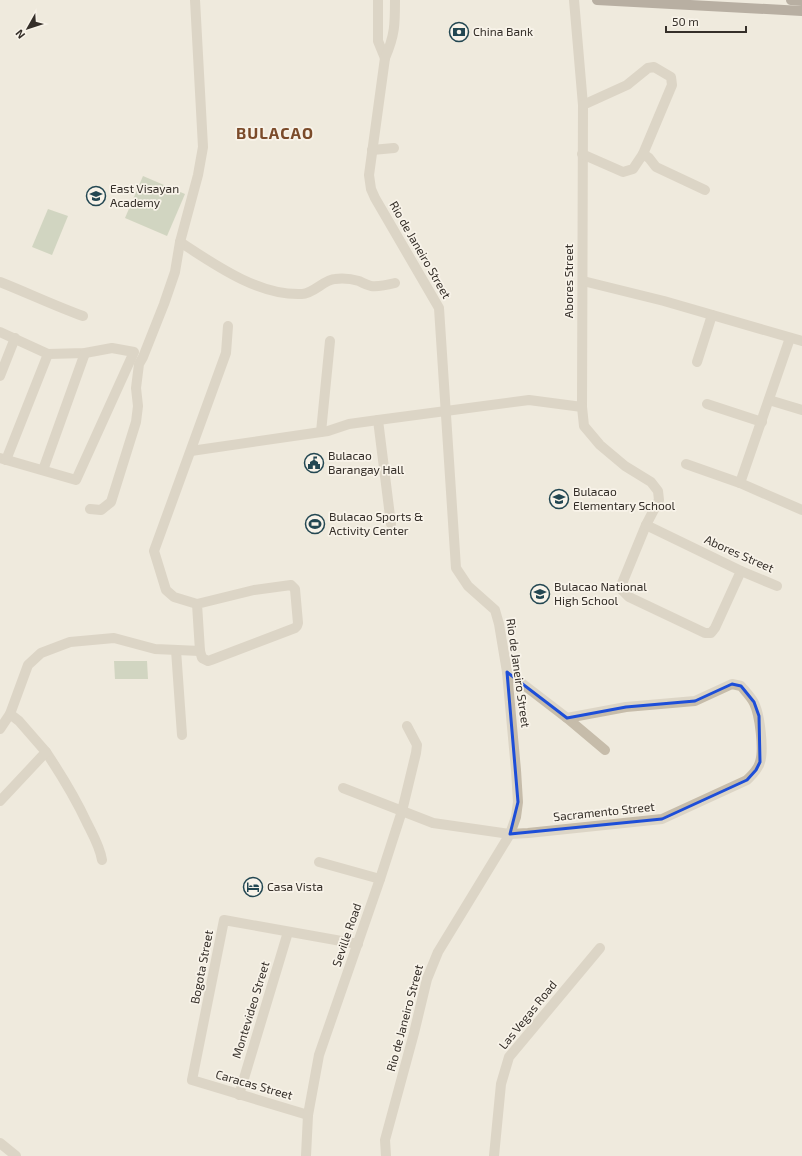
<svg xmlns="http://www.w3.org/2000/svg" width="802" height="1156" font-family="'Exo 2',sans-serif">
<style>
.green{fill:#aebd9f}
.lines{fill:none;stroke-linecap:round;stroke-linejoin:round}
.minor{stroke:#c6bcaa;stroke-width:10}
.major{stroke:#75685c;stroke-width:10}
.marked{fill:none;stroke:#1d4ed8;stroke-width:3;stroke-linejoin:round}
.labels{text-anchor:middle;stroke-width:3.5;stroke-linejoin:round;paint-order:stroke}
.poi-label{font-size:12px;fill:#352f29;stroke:#f8f3e9;text-anchor:start}
.street-label{font-size:12px;fill:#352f29;stroke:#f8f3e9}
.district-label{font-size:16px;font-weight:bold;letter-spacing:1px;fill:#7b4b2a;stroke:#f8f3e9}
</style>
<rect width="100%" height="100%" fill="#efeadd"/>
<g class="green">
<polygon points="143,176 185,194 167,236 125,218"/>
<polygon points="48,209 68,216 52,255 32,247"/>
<polygon points="114,661 147,661 148,679 115,679"/>
</g>
<g class="lines">
<g class="minor">
<polyline points="378,0 378,41 385,58"/>
<polyline points="574,0 583,105 582,407 584,426 600,445 625,466 651,482 658,491 659,500 646,525 621,586 622,590 629,597 705,633 711,633 715,628 741,571"/>
<polyline points="372,150 394,148"/>
<polyline points="582,154 623,172 633,169 643,154 672,85 671,77 654,67 648,68 627,85 583,105"/>
<polyline points="643,154 649,158 656,167 705,190"/>
<path d="M180,242C215,265 259,296 302,294C313,294 325,279 335,279C343,278 352,279 359,281C363,283 367,285 371,286C379,287 387,285 395,283"/>
<polyline points="583,281 664,301 802,341"/>
<path d="M0,282C28,293 55,306 83,316"/>
<polyline points="0,332 48,354 85,353 112,348 134,352 76,480 0,458"/>
<polyline points="697,362 712,315"/>
<polyline points="0,376 15,338"/>
<polyline points="769,400 802,410"/>
<polyline points="707,404 762,422"/>
<polyline points="378,420 391,524"/>
<polyline points="321,432 330,341"/>
<polyline points="191,451 328,431 349,424 378,420 529,400 582,407"/>
<polyline points="6,460 48,354"/>
<polyline points="686,464 740,483 802,510"/>
<polyline points="43,470 85,353"/>
<polyline points="740,483 790,338"/>
<polyline points="90,509 101,510 111,502 136,422 138,406 136,388 139,364 143,357 164,304 175,272 180,242 198,175 203,147 195,0"/>
<polyline points="646,525 741,571 777,586"/>
<polyline points="197,604 254,590 291,585 295,589 298,623 297,626 295,628 211,660 208,661 202,658 200,651 197,604 174,597 166,590 154,551 226,353 228,326"/>
<polyline points="176,650 182,735"/>
<polyline points="507,672 567,718 605,750"/>
<polyline points="0,729 10,714 28,665 41,653 70,642 114,638 155,649 200,651"/>
<path d="M46,752C62,776 75,797 87,823C93,835 100,847 102,860"/>
<path d="M343,788L433,823L510,834L528,833L662,819L747,780C752,775 758,770 760,762C764,750 760,715 754,703C751,697 745,691 741,686L732,684L695,701L626,707L567,718"/>
<polyline points="0,801 46,752 19,721 10,714"/>
<polyline points="319,862 380,879"/>
<polyline points="239,1095 288,932"/>
<polyline points="308,1115 192,1080 224,920 358,944"/>
<polyline points="0,1143 16,1156"/>
<polyline points="306,1156 308,1115 319,1055 380,879 402,811 416,753 417,745 407,726"/>
<path d="M386,1156L385,1140L414,1033L427,979L438,952L510,834L516,817L518,802L516,770L507,672L499,624L495,610L468,586L456,568L439,308L375,198L371,189L369,175L385,58C395,35 395,24 395,0"/>
<polyline points="494,1156 501,1084 509,1057 600,948"/>
</g>
<g class="major">
<polyline points="597,0 802,11"/>
<polyline points="791,0 802,1"/>
</g>
</g>
<path d="M0 0H802V1156H0ZM507,672L567,718L626,707L695,701L732,684L741,686L754,702L759,716L760,762L756,770L747,780L662,819L510,834L518,802Z" fill="#efeadd" fill-opacity=".55" fill-rule="evenodd"/>
<path class="marked" d="M507,672L567,718L626,707L695,701L732,684L741,686L754,702L759,716L760,762L756,770L747,780L662,819L510,834L518,802Z"/>
<defs>
<symbol id="bank-ring" viewBox="-11 -11 22 22"><circle r="9.5" fill="#f8f3e9" stroke="#234752" stroke-width="1.5"/><path d="M-6-4H6V4H-6ZM0-2.3a2.3 2.3 0 1 0 0 4.6a2.3 2.3 0 1 0 0-4.6Z" fill="#234752"/></symbol>
<symbol id="school-ring" viewBox="-11 -11 22 22"><circle r="9.5" fill="#f8f3e9" stroke="#234752" stroke-width="1.5"/><path d="M0-5L7-2L0 1L-7-2ZM-4 1L0 2.5L4 1V4Q0 6-4 4Z" fill="#234752"/></symbol>
<symbol id="civic-ring" viewBox="-11 -11 22 22"><circle r="9.5" fill="#f8f3e9" stroke="#234752" stroke-width="1.5"/><path d="M-.6-6.5H3V-4.5H.6V-3L4-1V1h2V6H-6V1h2V-1L-.6-3ZM-1.2 2.5V6h2.4V2.5Z" fill="#234752"/></symbol>
<symbol id="stadium-ring" viewBox="-11 -11 22 22"><circle r="9.5" fill="#f8f3e9" stroke="#234752" stroke-width="1.5"/><path d="M0-5a6.5 5 0 1 0 0 10a6.5 5 0 1 0 0-10ZM-3.5-1.8h7v3.6h-7Z" fill="#234752"/></symbol>
<symbol id="hotel-ring" viewBox="-11 -11 22 22"><circle r="9.5" fill="#f8f3e9" stroke="#234752" stroke-width="1.5"/><path d="M-6-4.5h1.5V1H6V5H4.5V3h-9V5H-6ZM-4 0a1.8 1.8 0 1 1 3.6 0ZM.5 0V-2.5h3Q6-2.5 6 0Z" fill="#234752"/></symbol>
</defs>
<g fill-rule="evenodd">
<use href="#bank-ring" x="448" y="21" width="22" height="22"/>
<use href="#school-ring" x="85" y="185" width="22" height="22"/>
<use href="#civic-ring" x="303" y="452" width="22" height="22"/>
<use href="#school-ring" x="548" y="488" width="22" height="22"/>
<use href="#stadium-ring" x="304" y="513" width="22" height="22"/>
<use href="#school-ring" x="529" y="583" width="22" height="22"/>
<use href="#hotel-ring" x="242" y="876" width="22" height="22"/>
</g>
<g class="labels">
<g class="poi-label">
<text x="473" y="36">China Bank</text>
<text x="110" y="193">East Visayan<tspan x="110" dy="14">Academy</tspan></text>
<text x="328" y="460">Bulacao<tspan x="328" dy="14">Barangay Hall</tspan></text>
<text x="573" y="496">Bulacao<tspan x="573" dy="14">Elementary School</tspan></text>
<text x="329" y="521">Bulacao Sports &amp;<tspan x="329" dy="14">Activity Center</tspan></text>
<text x="554" y="591">Bulacao National<tspan x="554" dy="14">High School</tspan></text>
<text x="267" y="891">Casa Vista</text>
</g>
<g class="street-label">
<text transform="translate(420 250) rotate(60)" y="4">Rio de Janeiro Street</text>
<text transform="translate(569 281) rotate(-90)" y="4">Abores Street</text>
<text transform="translate(739 554) rotate(24)" y="4">Abores Street</text>
<text transform="translate(518 673) rotate(82)" y="4">Rio de Janeiro Street</text>
<text transform="translate(604 812) rotate(-6)" y="4">Sacramento Street</text>
<text transform="translate(347 935) rotate(-71)" y="4">Seville Road</text>
<text transform="translate(202 967) rotate(-79)" y="4">Bogota Street</text>
<text transform="translate(251 1010) rotate(-73)" y="4">Montevideo Street</text>
<text transform="translate(528 1015) rotate(-51)" y="4">Las Vegas Road</text>
<text transform="translate(405 1018) rotate(-75)" y="4">Rio de Janeiro Street</text>
<text transform="translate(254 1085) rotate(16)" y="4">Caracas Street</text>
</g>
<g class="district-label">
<text x="275" y="139">BULACAO</text>
</g>
</g>
<g transform="translate(28 28) rotate(231)" stroke="#f8f3e9" stroke-width="3" paint-order="stroke">
<path d="M0-3L7 15L0 10L-7 15Z" fill="#352f29"/>
<text y="-6" font-size="11" font-weight="bold" text-anchor="middle" fill="#352f29">N</text>
</g>
<path d="M666 26v6h80v-6" fill="none" stroke="#352f29" stroke-width="2"/>
<text x="672" y="26" font-size="12" fill="#352f29" stroke="#f8f3e9" stroke-width="3" paint-order="stroke">50 m</text>
</svg>
